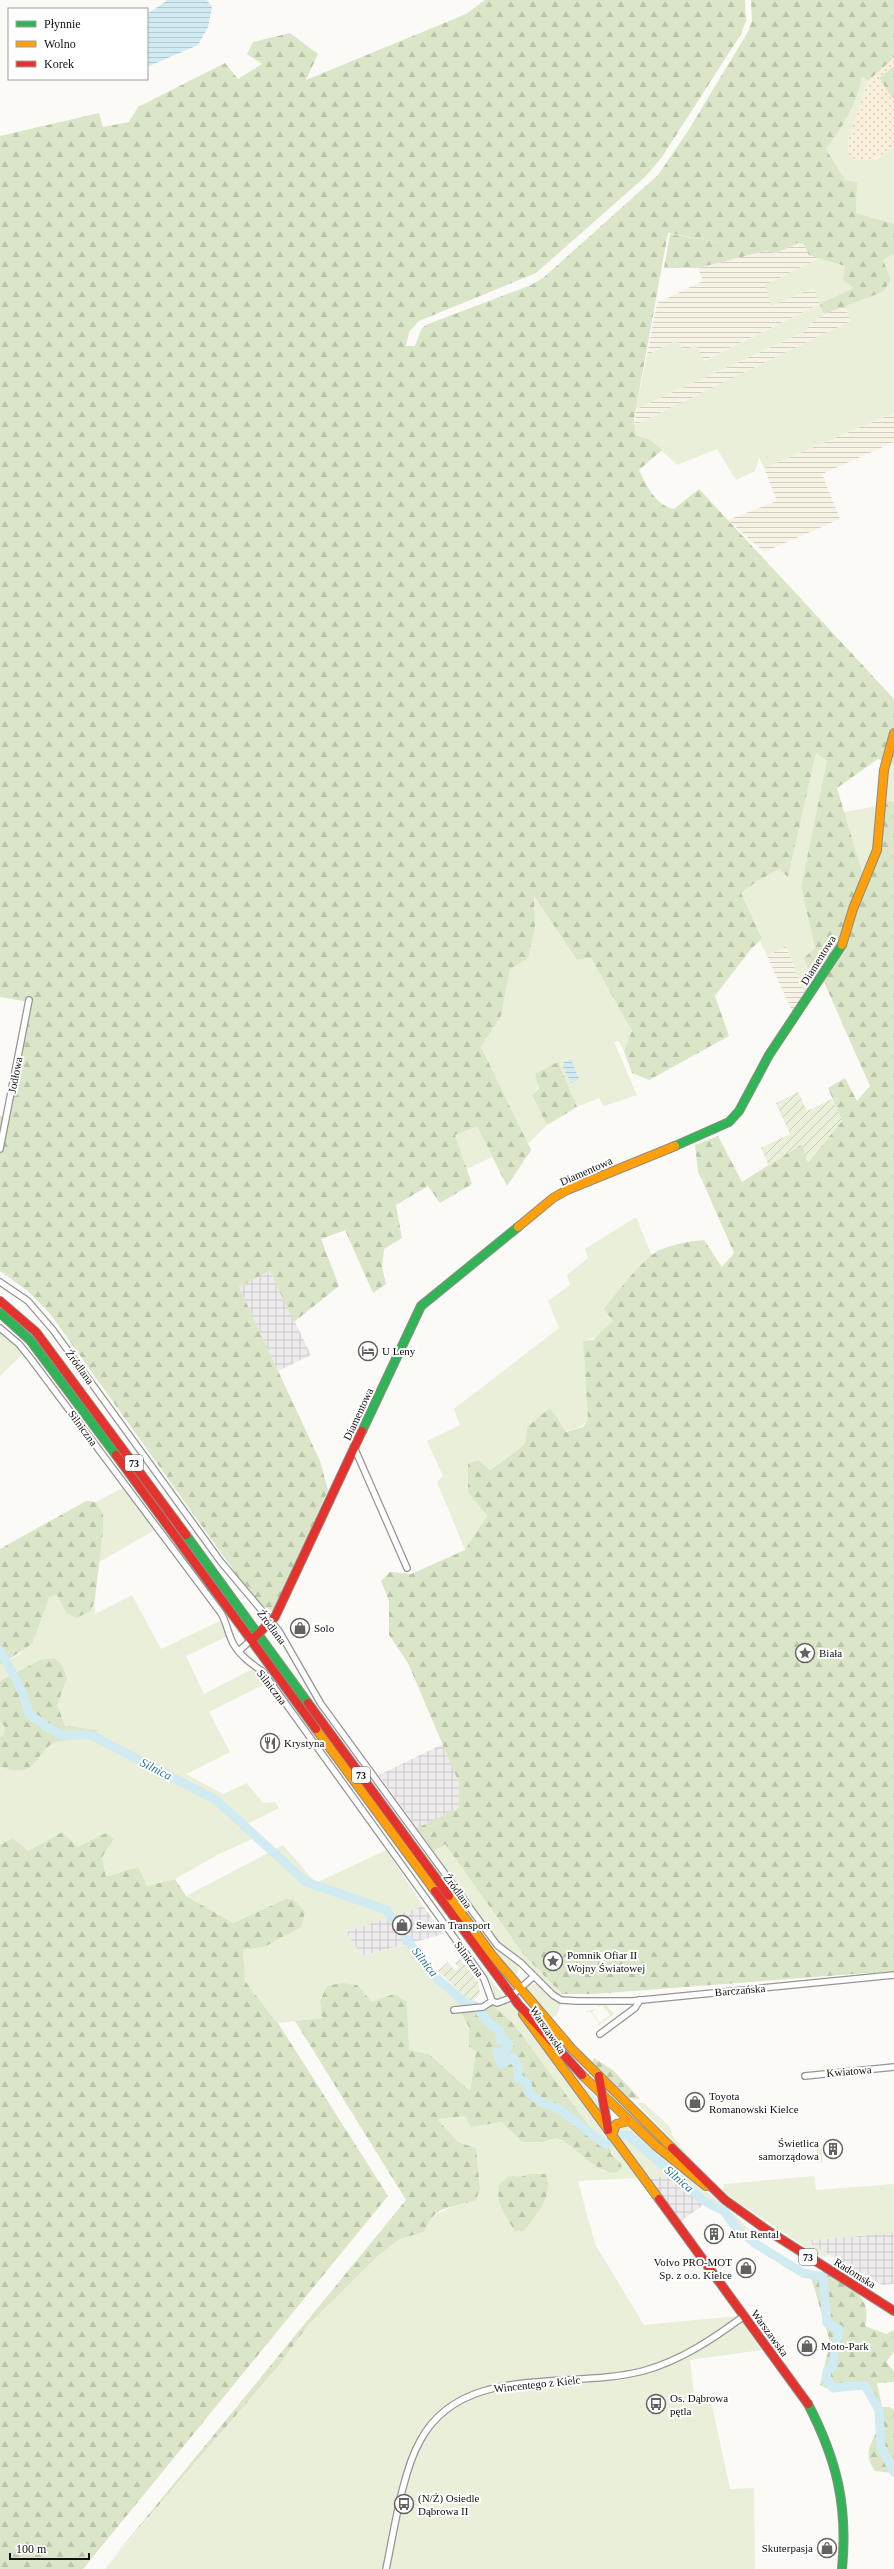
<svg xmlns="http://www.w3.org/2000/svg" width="894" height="2569" font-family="'Times New Roman',serif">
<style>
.industrial{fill:url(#industrial-grid)}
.farmland{fill:url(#farmland-rules)}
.grass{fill:#e9efd8}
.forest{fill:url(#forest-firs)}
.sand{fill:url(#sand-dots)}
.park{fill:url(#park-tufts)}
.garden{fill:url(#garden-furrows)}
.water{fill:url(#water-rules)}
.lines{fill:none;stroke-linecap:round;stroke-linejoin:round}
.river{stroke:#d0ebf2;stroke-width:9}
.street-casing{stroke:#969594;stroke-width:8}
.fast-casing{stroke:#8d8c8a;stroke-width:10}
.slow-casing{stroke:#8d8c8a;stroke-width:10}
.jam-casing{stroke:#8d8c8a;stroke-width:10}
.street{stroke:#fffefe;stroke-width:5.5}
.fast{stroke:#30b455;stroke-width:8}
.slow{stroke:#ff9f0a;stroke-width:8}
.jam{stroke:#e5322d;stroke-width:8}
.labels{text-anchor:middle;stroke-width:4;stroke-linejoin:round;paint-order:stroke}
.shield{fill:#fff;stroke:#585858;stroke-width:1}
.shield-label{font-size:10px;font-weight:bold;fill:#101010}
.street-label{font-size:11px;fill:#101010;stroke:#fff}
.poi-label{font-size:11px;fill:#101010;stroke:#fff;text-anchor:start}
.water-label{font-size:12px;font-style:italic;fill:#247397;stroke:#fff}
</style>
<defs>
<pattern id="industrial-grid" width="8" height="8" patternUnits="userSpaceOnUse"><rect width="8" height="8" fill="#eeebec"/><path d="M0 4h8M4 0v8" fill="none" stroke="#cbc8c9"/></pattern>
<pattern id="farmland-rules" width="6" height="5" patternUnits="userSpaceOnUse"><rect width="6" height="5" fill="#f6f2e4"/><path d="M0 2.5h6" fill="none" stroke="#d2cec3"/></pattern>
<pattern id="forest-firs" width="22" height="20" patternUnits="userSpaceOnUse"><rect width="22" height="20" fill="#dae6c7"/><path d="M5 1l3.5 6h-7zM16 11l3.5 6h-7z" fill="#bac4aa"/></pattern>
<pattern id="sand-dots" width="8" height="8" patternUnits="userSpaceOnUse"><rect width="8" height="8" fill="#f8eeda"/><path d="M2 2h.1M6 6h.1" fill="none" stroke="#d4cbba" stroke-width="1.8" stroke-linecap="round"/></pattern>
<pattern id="park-tufts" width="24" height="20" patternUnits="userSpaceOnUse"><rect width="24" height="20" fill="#e9efd8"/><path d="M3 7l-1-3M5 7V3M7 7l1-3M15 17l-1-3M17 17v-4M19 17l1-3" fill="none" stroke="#c7ccb8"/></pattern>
<pattern id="garden-furrows" width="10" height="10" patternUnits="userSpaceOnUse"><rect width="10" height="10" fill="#e9efd8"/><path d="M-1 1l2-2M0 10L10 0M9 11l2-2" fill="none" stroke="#c7ccb8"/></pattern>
<pattern id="water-rules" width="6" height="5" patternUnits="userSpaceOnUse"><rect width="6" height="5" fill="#d0ebf2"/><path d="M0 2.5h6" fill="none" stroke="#b2c8ce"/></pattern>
</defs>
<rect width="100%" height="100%" fill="#fcfaf6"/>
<g class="industrial">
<polygon points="270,1271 311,1355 278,1371 239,1287"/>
<polygon points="443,1744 459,1783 459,1808 417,1828 379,1775"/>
<polygon points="423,1906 444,1934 362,1956 347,1934 348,1931"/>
<polygon points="670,2175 702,2202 703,2205 681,2221 650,2179"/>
<polygon points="894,2233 894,2284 882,2285 812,2245 811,2240"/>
</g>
<g class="farmland">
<polygon points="802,241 809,255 820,258 765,285 814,287 820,304 703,361 683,351 677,340 647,355 657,303 703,281 698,268 765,251 777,253"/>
<polygon points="845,306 851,321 635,425 636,409 806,331 810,324 824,314"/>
<polygon points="894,413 894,442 822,474 840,519 764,552 728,520 777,501 764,468"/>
<polygon points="786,946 805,995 793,1013 767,956"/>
</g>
<g class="grass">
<path d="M862,76L868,81L860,109L875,160L894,148V224L856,213L857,182L845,180L826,149C842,128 858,103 862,76Z"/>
<polygon points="894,254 894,413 764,468 759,457 755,471 736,480 717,449 677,465 649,439 636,435 635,425 851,321 845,306 883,292 891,280 883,260"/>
<polygon points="820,258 845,266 854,288 821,304 824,314 810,324 806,331 636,409 647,355 677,340 683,351 696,345 704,361 820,304 814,288 771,306 765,285"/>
<polygon points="709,500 714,505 614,999 632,1031 624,1051 619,1041 614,1042 637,1095 604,1106 599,1098 577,1107 558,1063 532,1095 547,1125 528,1144 481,1047 501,1016 510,969 535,926 534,896 577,960 591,958 609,990 639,833"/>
<polygon points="894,699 827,760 801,887 815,948 813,982 805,995 786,946 767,956 760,942 762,939 741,893 756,882 779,869 788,876 816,753"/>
<polygon points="889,763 894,765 894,802 884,800"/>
<path d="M877,806C877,835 874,849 863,875L844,812Z"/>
<polygon points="477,1125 492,1157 467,1169 455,1135"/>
<path d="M636,1217L652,1256C627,1278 621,1336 583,1341L588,1420C573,1438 547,1430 527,1427L525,1444L489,1470L468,1492L487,1516L465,1550L437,1482L443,1476L427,1441L460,1425L454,1409L559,1328L548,1301L570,1285L567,1275L588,1258L585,1249Z"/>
<polygon points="0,1332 24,1353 0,1376"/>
<polygon points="124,1487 155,1530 99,1562 103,1514 96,1502"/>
<polygon points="57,1595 66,1613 91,1611 95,1599 95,1614 132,1595 161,1649 222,1620 228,1636 186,1656 204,1694 252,1669 267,1683 209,1712 230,1752 186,1774 223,1794 247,1783 263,1803 275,1802 279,1808 247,1824 261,1835 219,1854 175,1879 147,1886 106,1877 102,1857 114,1839 78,1847 62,1832 28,1851 13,1838 0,1845 0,1665 20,1654 49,1597"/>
<polygon points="245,1650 262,1668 244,1653"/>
<polygon points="459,1808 453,1855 524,1955 562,1994 555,1993 523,1961 501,1946 417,1828"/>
<polygon points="283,1845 316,1883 386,1850 423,1906 348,1931 347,1934 362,1956 413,1943 437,1974 472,2004 473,2008 459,2009 469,2027 469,2047 476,2051 470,2091 429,2054 409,2050 407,2002 372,2002 357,1985 320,2001 322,2018 277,2023 245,1981 243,1950 264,1947 286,1899 233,1923 186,1896"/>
<polygon points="427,1852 499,1950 519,1965 518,1972 514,1976 424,1853"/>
<polygon points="457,1935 503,1996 501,1999 497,1999 492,1995 488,1981"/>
<polygon points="530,1984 537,1984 554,2000 561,2002 557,2015 552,2018 529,1992 527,1989"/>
<polygon points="506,2003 512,2005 637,2178 578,2181 595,2244 644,2325 737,2316 762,2350 690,2360 694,2394 710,2396 730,2489 754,2488 755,2569 105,2569 280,2364 308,2325 379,2255 400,2239 424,2232 429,2218 455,2205 464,2204 480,2188 476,2148 458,2142 436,2119 465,2116 471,2127 502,2122 522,2142 543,2142 557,2138 580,2151 604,2172 620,2162 595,2134 513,2023 491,2004 501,2005"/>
<polygon points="579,2004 606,2004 614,2014 597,2027 599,2023 590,2011 586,2013 587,2011 595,2009 592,2012 600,2023 610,2015 602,2005 599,2007 597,2005"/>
<polygon points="554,2052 601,2103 604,2122"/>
<polygon points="604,2087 686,2166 614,2103 605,2092"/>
<polygon points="637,2103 644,2103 670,2127 672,2135 693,2162"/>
<polygon points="626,2125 735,2215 749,2230 755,2243 741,2233 724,2216 702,2202 670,2175 650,2179 615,2133 617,2127"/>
<polygon points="814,2176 816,2190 894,2184 894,2233 811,2240 812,2245 829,2254 824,2257 816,2254 727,2195 723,2190 724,2184"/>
</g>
<g class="forest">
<path d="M485,0H745L746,21L741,34L662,157L646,176L536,273L419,321L409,332L406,346H415L422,328L428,324L531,285L543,278L658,175L688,131L749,30L752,20L751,0H894V58L868,81L862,76C858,103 842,128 826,149L845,180L857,182L856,213L894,224V254L883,260L891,280L883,292L824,314L820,304L854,288L843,280L845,266L809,255L802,241L777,253L765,251L698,268H664L670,234L722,243L668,233L634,419L636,435L649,439L662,450L639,470C646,485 656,506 674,509L699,489L894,699V765L878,759L837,788L863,875L842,939L813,982L804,958L815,948L801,887L827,760L816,753L788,877L779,869L756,882L741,893L762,939L751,949L715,996L729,1036L649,1080L632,1073L624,1051L632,1031L591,958L577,960L534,896L535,926L528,958L510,969L501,1016L481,1047L531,1150L507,1186L477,1126L455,1135L472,1184L440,1203L428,1186L396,1205L402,1238L384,1249L382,1267L386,1284L373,1293L345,1230L321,1239L339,1286L294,1322L270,1271L239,1287L320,1461L328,1490L276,1607L272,1611L263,1606L249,1592L51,1315L29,1292L0,1271V1116L5,1117L29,1002L0,997V136L99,113L103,127L129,122L138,107L225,63L238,79L262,64L247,54L253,42L290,33L318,54L306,80L466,14Z"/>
<polygon points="894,66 894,101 879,78"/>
<path d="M884,800L894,802V1971L594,1994H562L524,1955L445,1844L434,1851L417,1828L459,1808V1783L408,1663L389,1635V1601L381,1581L390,1572L411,1574L465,1550L487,1516L468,1492V1464L478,1460L490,1470L525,1444L527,1427L550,1408L566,1432L583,1427L588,1420L583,1341L593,1340L613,1321L604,1309C615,1295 646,1254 662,1249C675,1244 691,1241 704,1240L722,1267L734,1253L698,1171L695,1145L718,1136L742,1182L802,1144L808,1162L842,1121L828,1088L845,1078L857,1101L870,1086L823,980L857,909L881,851Z"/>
<polygon points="558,1062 577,1107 547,1125 532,1095 539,1088 535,1074"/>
<polygon points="86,1501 96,1502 103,1514 103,1530 95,1599 91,1611 76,1618 66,1613 57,1595 49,1597 32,1644 0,1665 0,1549"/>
<path d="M54,1658L62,1665L67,1678L57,1705L65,1726L98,1730L89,1737L54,1742C34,1755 35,1781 0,1766V1737L4,1735L5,1727L0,1721V1681L40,1660Z"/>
<path d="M62,1832L78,1847L106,1833L114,1839L102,1857L106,1877L138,1867L147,1886L175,1879L186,1896L233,1923L286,1899H293L305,1912L301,1927L264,1947L243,1950L245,1981L277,2023L322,2018L320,2001L327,1986L342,1983L357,1985L372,2002L394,1994L407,2002L409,2050L429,2054L470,2091L476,2051L469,2047V2027L459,2009L491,2004L513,2023L595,2134L609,2146L611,2154L620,2162L622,2168L616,2173C593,2172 578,2147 557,2138L543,2142H522L502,2122L471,2127L465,2116L437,2119L458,2142L476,2148L480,2188L476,2200C453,2208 434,2204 424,2232L400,2239L379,2255L308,2325L280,2364L104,2569L406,2200L295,2021L278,2023L388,2196L83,2569H0V1845L13,1838L28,1851Z"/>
<polygon points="594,2058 614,2071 640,2099 629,2098 592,2062"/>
<path d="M529,2174H545C556,2193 535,2216 524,2231H515C505,2215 496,2204 499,2185L510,2176L521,2177Z"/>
<path d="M824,2272C848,2286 873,2294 865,2326L886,2334L894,2330V2352L886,2362L894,2371V2382L877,2383L882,2407H890L894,2410V2477L892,2473L875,2471C856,2444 886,2436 879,2410C876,2402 867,2393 863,2386C848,2391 834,2393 820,2385L830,2342L811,2277L813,2273Z"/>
</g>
<path class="sand" d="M894,58V66L879,78L894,101V148C878,158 866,166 849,156L847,142L868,81Z"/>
<polygon class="park" points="816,2149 822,2149 823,2162 817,2163"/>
<g class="garden">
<polygon points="798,1092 807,1111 832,1099 842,1121 807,1162 802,1144 769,1166 761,1148 790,1134 776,1103"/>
<polygon points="460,1959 478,1982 480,1993 471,2002 438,1971 448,1962 455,1971 459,1968 455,1963"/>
</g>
<g class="water">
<polygon points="168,0 207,0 212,7 208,27 198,45 147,67 147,14"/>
<polygon points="571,1059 579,1079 571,1083 563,1067 564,1062"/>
</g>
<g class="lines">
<g class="river">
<polyline points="0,1650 23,1693 29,1714 47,1727 61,1735 91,1735 216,1800 306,1882 387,1910 392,1919"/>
<polyline points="406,1938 433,1975 468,2005 474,2005 491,2025 500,2030 500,2040 504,2040 509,2045 503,2054 497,2052 501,2064 513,2058 518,2066 518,2078 527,2083 529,2093 541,2102 561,2110 602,2142 606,2144 621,2135 628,2135 704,2201 724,2211 737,2229 756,2244 803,2273 823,2277 827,2323 839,2329 832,2367 827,2371 826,2378 833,2388 863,2385 866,2387 879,2410 881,2447 894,2472"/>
</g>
<defs>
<g id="street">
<polyline points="0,1149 29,1000"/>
<polyline points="0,1282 28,1301 53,1330 221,1562 279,1631 321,1704 497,1945 521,1963 553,1995 561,2000 577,2001 632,2001 894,1975"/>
<path d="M0,1328L19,1344L31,1359L221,1613C227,1623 228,1635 234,1645C241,1657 252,1664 263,1672L484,1979L492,2001L497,2003L508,1999L533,1977"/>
<polyline points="354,1447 407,1568"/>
<polyline points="239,1651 251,1640"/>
<polyline points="454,2010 483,2007 492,2001"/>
<polyline points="600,2034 635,2008 640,2000"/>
<polyline points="805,2076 894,2067"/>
<path d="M386,2569C394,2532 402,2473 420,2441C462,2362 570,2390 643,2371C680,2361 713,2339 744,2316"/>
</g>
<g id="fast">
<polyline points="675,1146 729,1122 739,1111 769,1055 842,945"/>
<polyline points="0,1313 30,1340 116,1455"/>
<polyline points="362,1431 421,1306 518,1227"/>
<polyline points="186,1535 308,1703"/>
<path d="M808,2404C837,2460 848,2506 842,2569"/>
</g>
<g id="slow">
<polyline points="842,945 853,909 877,850 884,770 894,733"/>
<polyline points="518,1227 553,1198 567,1190 675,1146"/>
<polyline points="316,1729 435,1891"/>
<polyline points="449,1896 492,1955 572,2049 672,2148"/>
<polyline points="523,2014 659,2199"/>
<polyline points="582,2075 655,2145 706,2186"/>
<polyline points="612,2136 616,2124 629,2121"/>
</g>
<g id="jam">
<polyline points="0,1301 36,1332 186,1535"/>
<polyline points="116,1455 316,1729"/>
<polyline points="253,1639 275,1617 362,1431"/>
<polyline points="308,1703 449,1896"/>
<polyline points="435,1891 518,2004 582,2075"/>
<polyline points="599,2076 608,2130"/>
<polyline points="672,2148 725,2200 767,2230 894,2311"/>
<polyline points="659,2199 808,2404"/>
</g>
</defs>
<use href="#street" class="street-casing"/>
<use href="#fast" class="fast-casing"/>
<use href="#slow" class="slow-casing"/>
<use href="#jam" class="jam-casing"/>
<use href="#street" class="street"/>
<use href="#fast" class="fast"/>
<use href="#slow" class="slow"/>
<use href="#jam" class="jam"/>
</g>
<defs>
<symbol id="hotel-ring" viewBox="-11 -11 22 22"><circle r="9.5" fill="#fff" stroke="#636260" stroke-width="1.5"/><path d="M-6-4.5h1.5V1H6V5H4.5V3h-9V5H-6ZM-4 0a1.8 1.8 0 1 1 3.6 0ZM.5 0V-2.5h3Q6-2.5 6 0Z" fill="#636260"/></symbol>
<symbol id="shop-ring" viewBox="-11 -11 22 22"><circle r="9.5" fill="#fff" stroke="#636260" stroke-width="1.5"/><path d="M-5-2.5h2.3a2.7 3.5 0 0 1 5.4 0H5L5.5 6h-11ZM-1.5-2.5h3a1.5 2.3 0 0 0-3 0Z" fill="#636260"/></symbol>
<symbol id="sight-ring" viewBox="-11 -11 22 22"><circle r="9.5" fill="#fff" stroke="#636260" stroke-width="1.5"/><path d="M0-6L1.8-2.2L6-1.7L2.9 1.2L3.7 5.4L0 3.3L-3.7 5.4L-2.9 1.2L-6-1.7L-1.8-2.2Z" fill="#636260"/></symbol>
<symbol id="restaurant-ring" viewBox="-11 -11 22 22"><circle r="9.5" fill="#fff" stroke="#636260" stroke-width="1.5"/><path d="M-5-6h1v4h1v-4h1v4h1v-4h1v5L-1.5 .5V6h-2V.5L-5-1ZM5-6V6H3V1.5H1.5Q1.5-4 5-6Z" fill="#636260"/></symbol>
<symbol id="building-ring" viewBox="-11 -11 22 22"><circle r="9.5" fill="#fff" stroke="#636260" stroke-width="1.5"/><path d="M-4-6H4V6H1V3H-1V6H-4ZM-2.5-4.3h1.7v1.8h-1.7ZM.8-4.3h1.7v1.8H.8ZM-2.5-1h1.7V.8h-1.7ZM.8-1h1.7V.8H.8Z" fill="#636260"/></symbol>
<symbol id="bus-ring" viewBox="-11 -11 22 22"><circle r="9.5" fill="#fff" stroke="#636260" stroke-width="1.5"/><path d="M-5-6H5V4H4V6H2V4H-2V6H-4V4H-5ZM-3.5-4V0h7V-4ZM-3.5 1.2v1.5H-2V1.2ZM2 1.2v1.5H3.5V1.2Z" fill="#636260"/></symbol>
</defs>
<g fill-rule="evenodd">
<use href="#hotel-ring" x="357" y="1340" width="22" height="22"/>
<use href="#shop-ring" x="289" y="1617" width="22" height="22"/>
<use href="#sight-ring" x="794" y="1642" width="22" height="22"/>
<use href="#restaurant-ring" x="259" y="1732" width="22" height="22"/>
<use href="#shop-ring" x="391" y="1914" width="22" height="22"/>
<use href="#sight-ring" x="542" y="1950" width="22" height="22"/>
<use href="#shop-ring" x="684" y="2091" width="22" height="22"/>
<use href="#building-ring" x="822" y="2138" width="22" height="22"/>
<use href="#building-ring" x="703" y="2223" width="22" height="22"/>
<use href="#shop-ring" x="735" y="2257" width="22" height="22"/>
<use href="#shop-ring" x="796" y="2335" width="22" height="22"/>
<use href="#bus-ring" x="645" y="2393" width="22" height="22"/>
<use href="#bus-ring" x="393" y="2493" width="22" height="22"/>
<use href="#shop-ring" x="816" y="2537" width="22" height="22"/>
</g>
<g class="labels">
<g class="shield">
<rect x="125" y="1455" width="18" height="16" rx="3"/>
<rect x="352" y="1767" width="18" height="16" rx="3"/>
<rect x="799" y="2249" width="18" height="16" rx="3"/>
</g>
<g class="shield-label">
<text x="134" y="1467">73</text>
<text x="361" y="1779">73</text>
<text x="808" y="2261">73</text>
</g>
<g class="street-label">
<text transform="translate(818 960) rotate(-58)" y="4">Diamentowa</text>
<text transform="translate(15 1075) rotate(-79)" y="4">Jodłowa</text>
<text transform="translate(586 1171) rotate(-24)" y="4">Diamentowa</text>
<text transform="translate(80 1367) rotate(54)" y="4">Źródlana</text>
<text transform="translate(358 1414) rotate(-65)" y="4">Diamentowa</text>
<text transform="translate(83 1428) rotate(54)" y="4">Silniczna</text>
<text transform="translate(272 1627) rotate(53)" y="4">Źródlana</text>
<text transform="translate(272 1687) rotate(52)" y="4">Silniczna</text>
<text transform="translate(458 1891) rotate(54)" y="4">Źródlana</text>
<text transform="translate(469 1959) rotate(54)" y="4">Silniczna</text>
<text transform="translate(740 1990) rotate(-5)" y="4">Barczańska</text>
<text transform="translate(548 2030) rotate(56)" y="4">Warszawska</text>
<text transform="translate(849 2071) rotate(-5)" y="4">Kwiatowa</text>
<text transform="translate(855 2273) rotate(32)" y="4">Radomska</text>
<text transform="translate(770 2333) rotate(54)" y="4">Warszawska</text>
<text transform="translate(537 2384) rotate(-6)" y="4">Wincentego z Kielc</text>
</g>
<g class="poi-label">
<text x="382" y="1355">U Leny</text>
<text x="314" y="1632">Solo</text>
<text x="819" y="1657">Biała</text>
<text x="284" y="1747">Krystyna</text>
<text x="416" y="1929">Sewan Transport</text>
<text x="567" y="1959">Pomnik Ofiar II<tspan x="567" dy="13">Wojny Światowej</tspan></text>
<text x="709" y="2100">Toyota<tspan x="709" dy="13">Romanowski Kielce</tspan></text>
<text x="819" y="2147" text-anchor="end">Świetlica<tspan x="819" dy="13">samorządowa</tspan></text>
<text x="728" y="2238">Atut Rental</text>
<text x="732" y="2266" text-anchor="end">Volvo PRO-MOT<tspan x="732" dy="13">Sp. z o.o. Kielce</tspan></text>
<text x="821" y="2350">Moto-Park</text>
<text x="670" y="2402">Os. Dąbrowa<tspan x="670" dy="13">pętla</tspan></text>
<text x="418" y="2502">(N/Ż) Osiedle<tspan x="418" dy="13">Dąbrowa II</tspan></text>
<text x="813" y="2552" text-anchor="end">Skuterpasja</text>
</g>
<g class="water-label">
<text transform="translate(156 1769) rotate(27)" y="4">Silnica</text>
<text transform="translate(425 1962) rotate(52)" y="4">Silnica</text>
<text transform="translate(679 2179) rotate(41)" y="4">Silnica</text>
</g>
</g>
<rect x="8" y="8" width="140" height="72" fill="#ffffff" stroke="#9f9f9f"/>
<rect x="16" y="21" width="20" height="6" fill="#30b455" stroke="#9f9f9f"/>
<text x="44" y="28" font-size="12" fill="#101010">Płynnie</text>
<rect x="16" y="41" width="20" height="6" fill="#ff9f0a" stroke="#9f9f9f"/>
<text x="44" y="48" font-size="12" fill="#101010">Wolno</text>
<rect x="16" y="61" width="20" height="6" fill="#e5322d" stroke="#9f9f9f"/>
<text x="44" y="68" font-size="12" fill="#101010">Korek</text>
<path d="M10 2553v6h79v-6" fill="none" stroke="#101010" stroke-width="2"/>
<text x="16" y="2553" font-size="12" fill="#101010" stroke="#ffffff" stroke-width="3" paint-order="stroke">100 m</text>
</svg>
